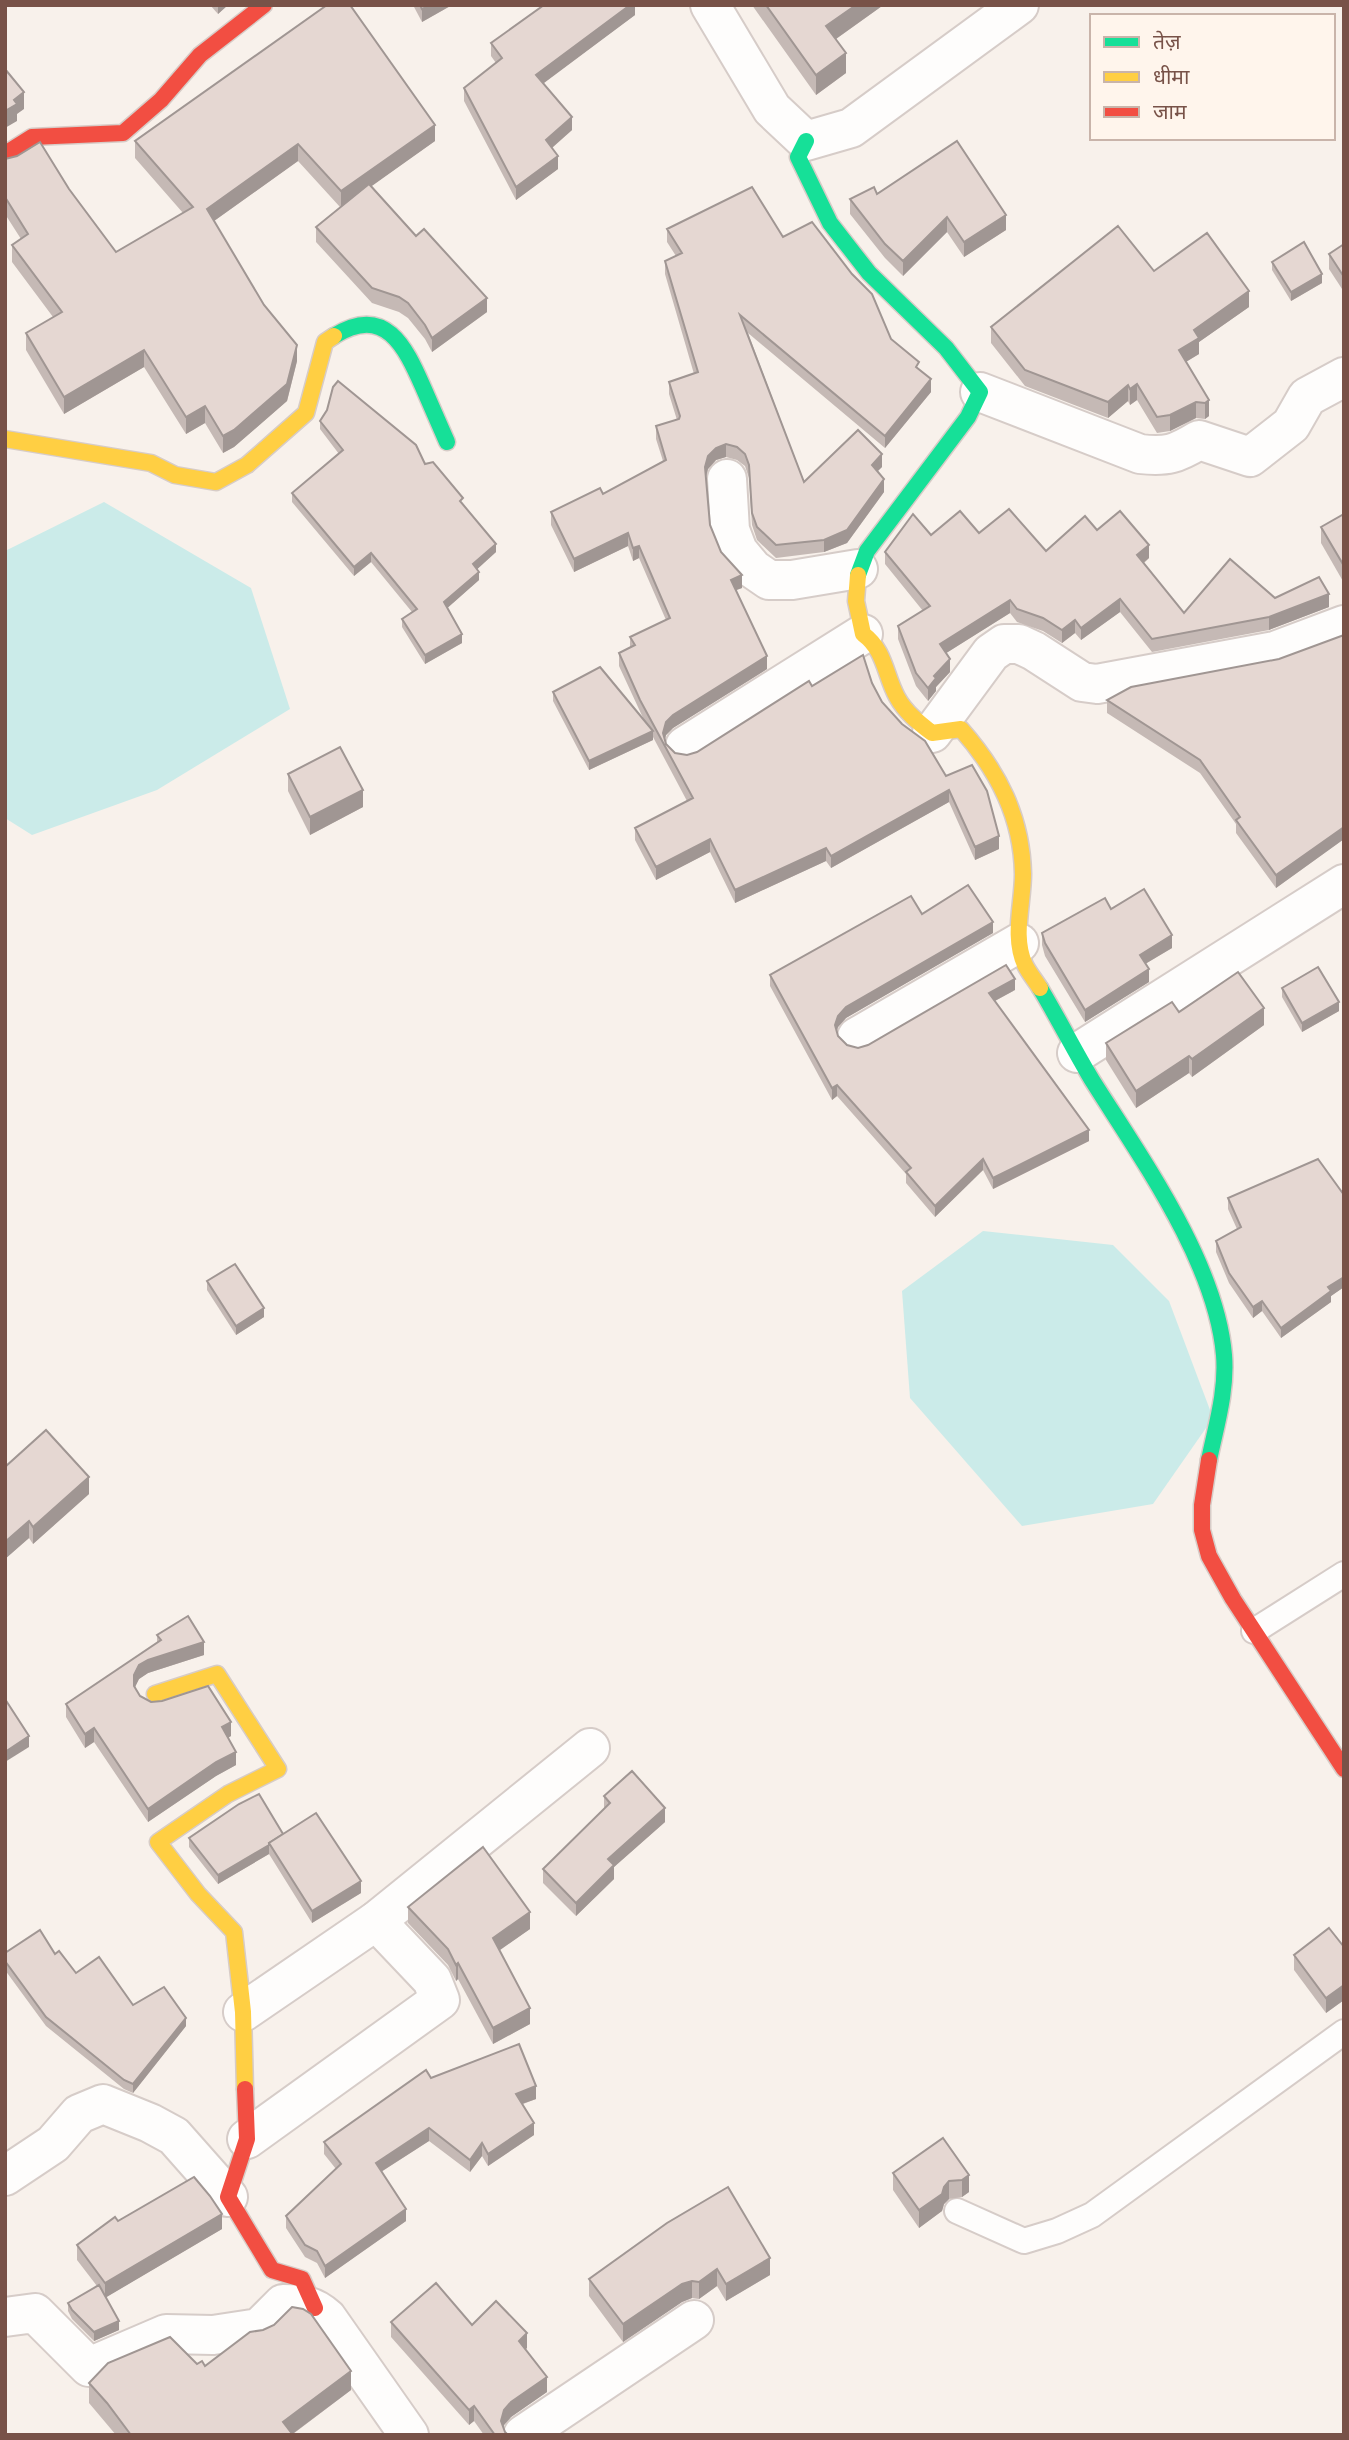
<svg xmlns="http://www.w3.org/2000/svg" width="1349" height="2440" font-family="Commissioner,'Noto Sans Devanagari',sans-serif">
<style>
.water{fill:#cbebe9}
.lines{fill:none;stroke-linecap:round;stroke-linejoin:round}
.lane-casing{stroke:#d6ccc8;stroke-width:28}
.street-casing{stroke:#d6ccc8;stroke-width:42}
.fast-casing{stroke:#d7ccc7;stroke-width:19}
.slow-casing{stroke:#d7ccc7;stroke-width:19}
.jam-casing{stroke:#d7ccc7;stroke-width:19}
.lane{stroke:#fefdfc;stroke-width:24}
.street{stroke:#fefdfc;stroke-width:38}
.fast{stroke:#16e098;stroke-width:16}
.slow{stroke:#ffcf43;stroke-width:16}
.jam{stroke:#f24e42;stroke-width:16}
.wall{fill:#c5b9b5}
.shaded-wall{fill:#a09693}
.building{fill:#e5d7d2;stroke:#a09693;stroke-width:2}
</style>
<rect width="100%" height="100%" fill="#f8f1eb"/>
<g class="water">
<polygon points="104,502 251,588 290,709 157,790 32,835 5,818 5,551"/>
<polygon points="983,1231 1113,1245 1169,1301 1213,1418 1153,1504 1022,1526 910,1398 902,1291"/>
</g>
<g class="lines">
<defs>
<g id="lane">
<polyline points="1254,1631 1344,1574"/>
<polyline points="957,2211 1024,2241 1057,2231 1092,2215 1344,2032"/>
</g>
<g id="street">
<polyline points="710,5 772,109 806,141 851,128 1019,5"/>
<path d="M980,392L1140,454C1167,457 1176,454 1199,440L1250,457L1291,425L1307,397L1344,377"/>
<polyline points="727,479 730,530 738,551 753,569 769,580 792,580 858,569"/>
<polyline points="932,733 991,653 1004,644 1019,644 1034,651 1082,682 1097,684 1275,651 1344,625"/>
<polyline points="685,746 863,634"/>
<polyline points="857,1037 1019,943"/>
<polyline points="1077,1053 1344,884"/>
<polyline points="243,2012 376,1921 590,1748"/>
<polyline points="247,2139 440,2000 432,1980 376,1921"/>
<polyline points="5,2176 53,2144 79,2114 103,2104 150,2123 174,2136 228,2197"/>
<path d="M5,2317L35,2313L89,2367L166,2334L213,2335L259,2328L283,2304C301,2304 313,2305 327,2318L409,2435"/>
<polyline points="523,2435 694,2320"/>
</g>
<g id="fast">
<polyline points="806,141 798,157 830,223 869,273 946,348 980,392 968,417 867,551 858,575"/>
<path d="M334,336C385,304 405,346 423,387C431,405 439,424 447,442"/>
<path d="M1040,988C1058,1018 1074,1050 1092,1080C1141,1158 1216,1262 1224,1355C1227,1391 1216,1426 1209,1460"/>
</g>
<g id="slow">
<polyline points="5,439 151,463 175,475 216,482 247,465 306,413 325,342 334,336"/>
<path d="M858,575L856,601L863,634C885,650 885,675 897,697C905,712 919,723 932,733L961,729C998,771 1022,817 1023,874C1023,904 1012,937 1025,965C1029,973 1035,980 1040,988"/>
<polyline points="155,1694 217,1674 278,1769 228,1794 158,1842 198,1894 234,1932 243,2012 245,2089"/>
</g>
<g id="jam">
<polyline points="5,154 32,137 123,133 161,100 200,55 264,5"/>
<polyline points="1209,1460 1202,1505 1202,1530 1209,1556 1233,1599 1344,1769"/>
<polyline points="245,2089 247,2139 228,2197 272,2270 302,2279 315,2308"/>
</g>
</defs>
<use href="#lane" class="lane-casing"/>
<use href="#street" class="street-casing"/>
<use href="#fast" class="fast-casing"/>
<use href="#slow" class="slow-casing"/>
<use href="#jam" class="jam-casing"/>
<use href="#lane" class="lane"/>
<use href="#street" class="street"/>
<use href="#fast" class="fast"/>
<use href="#slow" class="slow"/>
<use href="#jam" class="jam"/>
</g>
<g class="wall">
<polygon points="210,5 228,5 218,14"/>
<polygon points="413,5 452,5 422,22"/>
<polygon points="635,5 635,15 543,83 572,130 552,148 558,169 516,200 464,101 464,88 496,63 491,56 491,43"/>
<polygon points="752,5 882,5 882,6 836,39 846,73 816,95"/>
<polygon points="135,141 435,141 371,186 487,312 432,352 425,339 408,318 399,312 372,303 316,242 316,227 340,207 298,161 214,221 297,361 287,401 234,447 223,453 205,423 186,434 144,367 64,414 26,350 26,333 53,317 12,262 12,245 21,239 5,214 5,159 69,189 116,252 183,213 135,158"/>
<polygon points="877,194 1006,230 964,257 947,232 903,276 885,258 850,214 850,199"/>
<polygon points="667,229 783,237 891,339 919,369 931,392 885,448 748,333 804,482 882,467 877,471 884,492 847,543 824,552 776,558 757,540 752,525 749,478 745,466 737,460 726,457 716,460 708,469 706,477 710,525 721,552 742,588 736,590 767,669 673,728 666,735 665,740 666,744 675,753 687,755 697,752 812,686 872,683 882,702 946,776 999,849 975,860 949,802 831,868 826,861 735,903 710,852 656,880 635,840 635,828 687,801 653,737 653,740 589,770 553,701 553,692 644,720 619,666 619,653 630,647 630,637 666,620 639,558 633,561 628,546 574,572 551,525 551,512 603,494 663,461 656,439 656,426 677,420 669,394 669,382 694,374 665,274 665,261 676,256 667,242"/>
<polygon points="1344,244 1344,292 1329,269 1329,254"/>
<polygon points="1272,262 1322,283 1291,301 1272,270"/>
<polygon points="1154,271 1249,307 1199,342 1199,354 1186,362 1209,400 1209,416 1205,419 1196,418 1170,431 1157,433 1137,400 1130,405 1128,401 1108,418 1025,386 991,343 991,327"/>
<polygon points="320,421 425,464 463,504 496,552 477,569 479,580 447,608 462,643 425,664 402,627 402,619 412,612 371,562 354,576 292,502 292,493 339,454 320,429"/>
<polygon points="1344,514 1344,583 1321,543 1321,527"/>
<polygon points="1097,530 1149,558 1144,563 1184,613 1275,598 1329,607 1269,630 1152,652 1120,612 1081,640 1075,633 1062,643 1043,631 1017,622 1010,613 946,653 950,672 936,687 936,691 928,701 916,686 898,639 898,626 923,611 885,564 885,552 931,535 979,533 1046,551"/>
<polygon points="1344,635 1344,839 1276,888 1236,833 1236,824 1200,773 1107,713 1107,700 1279,659"/>
<polygon points="288,774 363,807 310,835 288,791"/>
<polygon points="1111,909 1172,948 1145,964 1149,982 1085,1022 1045,956 1042,945 1042,933"/>
<polygon points="922,914 993,933 846,1018 838,1027 837,1031 838,1036 847,1045 858,1048 1015,990 995,1001 1089,1141 993,1189 983,1170 935,1217 906,1183 906,1174 837,1096 832,1100 770,986 770,975"/>
<polygon points="1282,988 1339,1011 1302,1032 1282,997"/>
<polygon points="1179,1012 1264,1025 1192,1077 1189,1073 1136,1108 1106,1060 1106,1043"/>
<polygon points="1344,1195 1344,1287 1331,1296 1331,1302 1281,1338 1262,1311 1253,1318 1229,1283 1216,1252 1216,1241 1237,1229 1228,1209 1228,1198"/>
<polygon points="207,1281 264,1317 236,1335 207,1290"/>
<polygon points="5,1467 89,1494 33,1544 29,1538 5,1559"/>
<polygon points="157,1635 204,1655 148,1673 139,1679 135,1687 140,1696 231,1736 228,1738 236,1765 216,1776 148,1822 94,1742 85,1748 66,1717 66,1704 157,1643"/>
<polygon points="604,1796 665,1822 614,1867 614,1879 576,1916 543,1883 543,1869 604,1809"/>
<polygon points="283,1834 361,1893 312,1923 269,1854 218,1884 189,1847 189,1838"/>
<polygon points="408,1907 530,1929 499,1950 530,2024 493,2044 458,1979 456,1981 448,1965 408,1923"/>
<polygon points="1344,1947 1344,2000 1326,2013 1294,1970 1294,1955"/>
<polygon points="5,1953 76,1973 133,2005 186,2026 133,2093 124,2089 46,2026 5,1970"/>
<polygon points="431,2078 536,2099 523,2104 534,2135 488,2166 482,2156 470,2172 429,2141 381,2172 406,2221 325,2278 317,2263 305,2257 286,2228 286,2216 336,2169 324,2154 324,2142"/>
<polygon points="943,2138 969,2192 962,2197 949,2199 944,2204 942,2211 919,2228 893,2190 893,2173"/>
<polygon points="118,2221 222,2229 106,2297 119,2330 94,2341 72,2319 68,2311 68,2303 97,2286 77,2260 77,2245"/>
<polygon points="667,2223 770,2275 726,2301 717,2286 699,2299 692,2298 682,2302 623,2342 589,2296 589,2279"/>
<polygon points="391,2322 472,2325 527,2348 525,2349 547,2392 511,2417 504,2425 503,2427 505,2432 508,2435 484,2435 474,2421 469,2425 391,2337"/>
<polygon points="197,2364 205,2366 351,2390 293,2434 293,2435 116,2435 89,2403 89,2383"/>
</g>
<g class="shaded-wall">
<polygon points="218,5 228,5 218,14"/>
<polygon points="429,5 452,5 422,22 422,9"/>
<polygon points="630,5 635,5 635,15 536,89 536,75"/>
<polygon points="856,5 882,5 882,6 826,46 826,26"/>
<polygon points="846,53 846,73 816,95 816,75"/>
<polygon points="24,92 24,109 17,114 17,121 5,128 5,111 14,100"/>
<polygon points="572,117 572,130 546,153 546,140"/>
<polygon points="435,125 435,141 341,208 341,191"/>
<polygon points="298,144 298,161 207,226 207,209"/>
<polygon points="558,156 558,169 516,200 516,187"/>
<polygon points="1006,215 1006,230 964,257 964,242"/>
<polygon points="947,217 947,232 903,276 903,261"/>
<polygon points="1322,274 1322,283 1291,301 1291,292"/>
<polygon points="1249,291 1249,307 1199,342 1199,354 1179,366 1179,350 1194,330"/>
<polygon points="487,298 487,312 432,352 432,338"/>
<polygon points="297,345 297,361 287,401 234,447 223,453 223,436"/>
<polygon points="144,350 144,367 64,414 64,397"/>
<polygon points="931,379 931,392 885,448 885,436"/>
<polygon points="1137,384 1137,400 1130,405 1130,389"/>
<polygon points="1128,385 1128,401 1108,418 1108,402"/>
<polygon points="1209,400 1209,416 1205,419 1205,403"/>
<polygon points="1196,402 1196,418 1170,431 1170,415"/>
<polygon points="205,406 205,423 186,434 186,417"/>
<polygon points="726,444 726,457 716,460 708,469 705,480 705,467 708,456 716,448"/>
<polygon points="882,454 882,467 872,477 872,465"/>
<polygon points="884,479 884,492 847,543 824,552 824,540"/>
<polygon points="628,533 628,546 574,572 574,559"/>
<polygon points="496,544 496,552 473,573 473,564"/>
<polygon points="1149,545 1149,558 1137,568 1137,555"/>
<polygon points="639,546 639,558 633,561 633,548"/>
<polygon points="371,553 371,562 354,576 354,567"/>
<polygon points="479,572 479,580 444,611 444,602"/>
<polygon points="742,575 742,588 731,592 731,580"/>
<polygon points="1329,594 1329,607 1269,630 1269,617"/>
<polygon points="1120,599 1120,612 1081,640 1081,628"/>
<polygon points="1010,600 1010,613 940,657 940,644"/>
<polygon points="1075,620 1075,633 1062,643 1062,630"/>
<polygon points="462,634 462,643 425,664 425,655"/>
<polygon points="767,656 767,669 673,728 666,735 663,746 663,733 666,722 673,715"/>
<polygon points="950,659 950,672 936,687 936,691 928,701 928,688 934,676"/>
<polygon points="653,731 653,740 589,770 589,761"/>
<polygon points="363,790 363,807 310,835 310,817"/>
<polygon points="949,790 949,802 831,868 831,856"/>
<polygon points="1344,827 1344,839 1276,888 1276,875"/>
<polygon points="999,836 999,849 975,860 975,847"/>
<polygon points="710,839 710,852 656,880 656,867"/>
<polygon points="826,848 826,861 735,903 735,890"/>
<polygon points="993,922 993,933 846,1018 838,1027 835,1036 835,1025 838,1016 846,1007"/>
<polygon points="1172,935 1172,948 1140,967 1140,955"/>
<polygon points="1149,969 1149,982 1085,1022 1085,1010"/>
<polygon points="1015,979 1015,990 989,1004 989,993"/>
<polygon points="1339,1002 1339,1011 1302,1032 1302,1023"/>
<polygon points="1264,1008 1264,1025 1192,1077 1192,1059"/>
<polygon points="1189,1056 1189,1073 1136,1108 1136,1091"/>
<polygon points="837,1085 837,1096 832,1100 832,1088"/>
<polygon points="1089,1130 1089,1141 993,1189 993,1178"/>
<polygon points="983,1159 983,1170 935,1217 935,1206"/>
<polygon points="1344,1277 1344,1287 1331,1296 1331,1302 1281,1338 1281,1328 1328,1287"/>
<polygon points="1262,1301 1262,1311 1253,1318 1253,1307"/>
<polygon points="264,1308 264,1317 236,1335 236,1326"/>
<polygon points="89,1477 89,1494 33,1544 33,1527"/>
<polygon points="29,1521 29,1538 5,1559 5,1542"/>
<polygon points="204,1642 204,1655 148,1673 139,1679 134,1689 134,1675 139,1665 148,1660"/>
<polygon points="231,1722 231,1736 222,1741 222,1727"/>
<polygon points="94,1728 94,1742 85,1748 85,1734"/>
<polygon points="29,1736 29,1747 5,1762 5,1752"/>
<polygon points="236,1752 236,1765 216,1776 148,1822 148,1809 216,1762"/>
<polygon points="665,1808 665,1822 614,1867 614,1879 576,1916 576,1903 608,1859"/>
<polygon points="269,1845 269,1854 218,1884 218,1875"/>
<polygon points="361,1881 361,1893 312,1923 312,1911"/>
<polygon points="530,1912 530,1929 493,1955 493,1938"/>
<polygon points="458,1963 458,1979 456,1981 456,1965"/>
<polygon points="1344,1985 1344,2000 1326,2013 1326,1998"/>
<polygon points="530,2008 530,2024 493,2044 493,2028"/>
<polygon points="186,2018 186,2026 133,2093 133,2084"/>
<polygon points="536,2086 536,2099 516,2106 516,2094"/>
<polygon points="534,2123 534,2135 488,2166 488,2154"/>
<polygon points="429,2128 429,2141 376,2175 376,2163"/>
<polygon points="482,2143 482,2156 470,2172 470,2160"/>
<polygon points="969,2175 969,2192 962,2197 962,2180"/>
<polygon points="949,2181 949,2199 944,2204 942,2211 919,2228 919,2210"/>
<polygon points="406,2209 406,2221 325,2278 325,2266"/>
<polygon points="222,2214 222,2229 105,2298 105,2283"/>
<polygon points="770,2258 770,2275 726,2301 726,2284"/>
<polygon points="717,2269 717,2286 699,2299 699,2282"/>
<polygon points="692,2281 692,2298 682,2302 623,2342 623,2324 682,2284"/>
<polygon points="119,2321 119,2330 94,2341 94,2332"/>
<polygon points="527,2333 527,2348 519,2356 519,2341"/>
<polygon points="351,2371 351,2390 291,2435 283,2422"/>
<polygon points="547,2377 547,2392 511,2417 504,2425 501,2435 501,2421 504,2410 511,2402"/>
<polygon points="474,2406 474,2421 469,2425 469,2410"/>
</g>
<g class="building">
<polygon points="327,5 350,5 435,125 341,191 298,144 207,209 264,305 297,345 287,384 234,430 223,436 205,406 186,417 144,350 64,397 26,333 62,312 12,245 28,234 5,197 5,159 17,156 40,142 69,189 116,252 193,207 135,141"/>
<polygon points="420,5 429,5 422,9"/>
<polygon points="544,5 630,5 536,75 572,117 546,140 558,156 516,187 464,88 502,58 491,43"/>
<polygon points="766,5 856,5 826,26 846,53 816,75"/>
<polygon points="5,69 24,92 14,100 17,104 5,111"/>
<polygon points="957,141 1006,215 964,242 947,217 903,261 885,244 850,199 874,187 877,194"/>
<polygon points="369,184 416,236 424,229 487,298 432,338 425,325 408,303 399,297 372,288 316,227"/>
<polygon points="752,187 783,237 812,222 852,274 872,294 891,339 919,362 916,367 931,379 885,436 740,315 804,482 858,430 882,454 872,465 884,479 847,530 824,540 776,545 757,527 752,513 749,465 745,454 737,447 726,444 716,448 708,456 705,467 710,525 721,552 742,575 731,580 767,656 673,715 666,722 663,733 666,744 675,753 687,755 697,752 809,681 812,686 863,655 872,683 882,702 902,724 925,741 946,776 972,765 987,791 999,836 975,847 949,790 831,856 826,848 735,890 710,839 656,867 635,828 693,798 640,700 619,653 635,645 630,637 670,618 639,546 633,548 628,533 574,559 551,512 600,488 603,494 666,460 656,426 679,419 680,416 669,382 698,372 665,261 682,253 667,229"/>
<polygon points="1118,226 1154,271 1207,233 1249,291 1194,330 1199,338 1179,350 1209,400 1205,403 1196,402 1170,415 1157,417 1137,384 1130,389 1128,385 1108,402 1025,370 991,327"/>
<polygon points="1304,242 1322,274 1291,292 1272,262"/>
<polygon points="1344,244 1344,277 1329,254"/>
<polygon points="338,381 416,445 425,464 433,462 463,498 460,501 496,544 473,564 479,572 444,602 462,634 425,655 402,619 417,609 371,553 354,567 292,493 343,450 320,421 327,410 333,387"/>
<polygon points="1009,509 1046,551 1085,516 1097,530 1120,511 1149,545 1137,555 1184,613 1230,559 1275,598 1319,577 1329,594 1269,617 1152,639 1120,599 1081,628 1075,620 1062,630 1043,618 1017,609 1010,600 940,644 950,659 934,676 936,678 928,688 916,673 898,626 930,606 885,552 913,514 931,535 960,511 979,533"/>
<polygon points="1344,514 1344,566 1321,527"/>
<polygon points="1344,635 1344,827 1276,875 1236,820 1240,817 1200,760 1107,700 1131,687 1279,659"/>
<polygon points="600,667 653,731 589,761 553,692"/>
<polygon points="340,747 363,790 310,817 288,774"/>
<polygon points="968,885 993,922 846,1007 838,1016 835,1025 838,1036 847,1045 858,1048 868,1045 1006,965 1015,979 989,993 1089,1130 993,1178 983,1159 935,1206 906,1172 911,1168 837,1085 832,1088 770,975 911,896 922,914"/>
<polygon points="1144,889 1172,935 1140,955 1149,969 1085,1010 1045,943 1042,933 1105,898 1111,909"/>
<polygon points="1318,967 1339,1002 1302,1023 1282,988"/>
<polygon points="1238,972 1264,1008 1192,1059 1189,1056 1136,1091 1106,1043 1172,1002 1179,1012"/>
<polygon points="1318,1159 1344,1195 1344,1277 1328,1287 1331,1291 1281,1328 1262,1301 1253,1307 1229,1273 1216,1241 1241,1227 1228,1198"/>
<polygon points="235,1264 264,1308 236,1326 207,1281"/>
<polygon points="46,1430 89,1477 33,1527 29,1521 5,1542 5,1467"/>
<polygon points="188,1616 204,1642 148,1660 139,1665 134,1675 134,1686 140,1696 151,1702 162,1701 208,1686 231,1722 222,1727 236,1752 216,1762 148,1809 94,1728 85,1734 66,1704 161,1640 157,1635"/>
<polygon points="5,1699 29,1736 5,1752"/>
<polygon points="632,1771 665,1808 608,1859 614,1865 576,1903 543,1869 610,1803 604,1796"/>
<polygon points="259,1794 283,1834 269,1843 269,1845 218,1875 189,1838 239,1804"/>
<polygon points="316,1813 361,1881 312,1911 269,1843"/>
<polygon points="483,1847 530,1912 493,1938 530,2008 493,2028 458,1963 456,1965 448,1949 408,1907"/>
<polygon points="1329,1928 1344,1947 1344,1985 1326,1998 1294,1955"/>
<polygon points="40,1930 55,1954 59,1951 76,1973 99,1957 133,2005 164,1987 186,2018 133,2084 124,2080 46,2017 5,1961 5,1953"/>
<polygon points="519,2044 536,2086 516,2094 534,2123 488,2154 482,2143 470,2160 429,2128 376,2163 406,2209 325,2266 317,2251 305,2245 286,2216 341,2164 324,2142 426,2070 431,2078"/>
<polygon points="943,2138 969,2175 962,2180 949,2181 944,2187 942,2194 919,2210 893,2173"/>
<polygon points="194,2177 210,2196 222,2214 105,2283 77,2245 115,2217 118,2221"/>
<polygon points="728,2187 770,2258 726,2284 717,2269 699,2282 692,2281 682,2284 623,2324 589,2279 667,2223"/>
<polygon points="436,2283 472,2325 496,2301 527,2333 519,2341 547,2377 511,2402 504,2410 501,2421 505,2432 508,2435 495,2435 474,2406 469,2410 391,2322"/>
<polygon points="99,2285 119,2321 94,2332 72,2310 68,2303"/>
<polygon points="292,2307 303,2309 311,2314 351,2371 283,2422 293,2435 131,2435 107,2403 89,2383 108,2363 170,2337 197,2364 202,2361 205,2366 250,2332 263,2330 274,2325"/>
</g>
<rect width="1349" height="2440" fill="none" stroke="#785248" stroke-width="14"/>
<rect x="1090" y="14" width="245" height="126" fill="#fff5ec" stroke="#c9b4aa" stroke-width="2"/>
<rect x="1104" y="37" width="35" height="10" fill="#16e098" stroke="#c9b4aa" stroke-width="2"/>
<text x="1153" y="49" font-size="21" fill="#785248">तेज़</text>
<rect x="1104" y="72" width="35" height="10" fill="#ffcf43" stroke="#c9b4aa" stroke-width="2"/>
<text x="1153" y="84" font-size="21" fill="#785248">धीमा</text>
<rect x="1104" y="107" width="35" height="10" fill="#f24e42" stroke="#c9b4aa" stroke-width="2"/>
<text x="1153" y="119" font-size="21" fill="#785248">जाम</text>
</svg>
